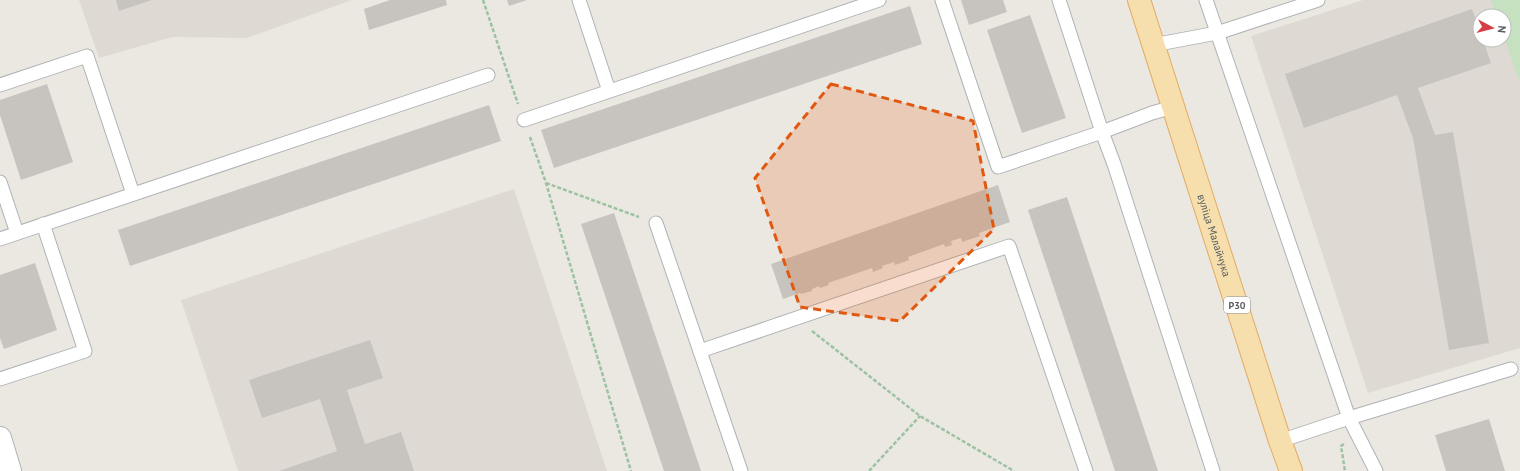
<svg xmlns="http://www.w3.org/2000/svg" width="1520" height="471" font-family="'PT Sans',sans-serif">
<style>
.education{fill:#ded9d3;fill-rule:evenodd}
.green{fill:#c5e1c0}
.building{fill:#c7c3be}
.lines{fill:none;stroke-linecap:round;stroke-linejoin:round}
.service-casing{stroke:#afb3b6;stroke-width:15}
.minor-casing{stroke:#afb3b6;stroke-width:24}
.primary-casing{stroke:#e2ac64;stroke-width:24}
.path{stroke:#9cc3a1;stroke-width:2.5;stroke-dasharray:4 2;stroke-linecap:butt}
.service{stroke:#fff;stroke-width:13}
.minor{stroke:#fff;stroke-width:22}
.primary{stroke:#f6dfac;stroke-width:22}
.marked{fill:#e15910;fill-opacity:0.2;stroke:#e15910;stroke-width:3;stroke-dasharray:8 5;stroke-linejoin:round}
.labels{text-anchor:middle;stroke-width:3;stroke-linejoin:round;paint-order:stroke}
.shield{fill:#fff;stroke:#8c8e90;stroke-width:1}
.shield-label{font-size:10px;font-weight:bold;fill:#5a5e61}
.street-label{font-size:11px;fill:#5a5e61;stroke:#fff}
</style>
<rect width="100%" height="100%" fill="#ebe8e2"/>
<g class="education">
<polygon points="79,0 352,0 247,38 172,37 99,58"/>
<path d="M1363,0H1520V348L1368,393L1251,36ZM1480,16H1504V40H1480Z"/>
<polygon points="514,189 607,471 238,471 181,300"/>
</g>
<polygon class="green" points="1491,0 1520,0 1520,83 1504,37 1504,16 1497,16"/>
<g class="building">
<polygon points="116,0 152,0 119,11"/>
<polygon points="390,0 446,0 447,5 369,30 364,9"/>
<polygon points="507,0 527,0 509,6"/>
<polygon points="961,0 1003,0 1007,12 969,25"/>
<polygon points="910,6 922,44 554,168 541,130"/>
<polygon points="1472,9 1480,32 1480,40 1483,40 1491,63 1418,88 1435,135 1453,132 1489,343 1449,350 1413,138 1397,95 1304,128 1285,74"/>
<polygon points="1030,15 1066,118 1022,133 987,30"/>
<polygon points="47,84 73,162 21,180 0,115 0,100"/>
<polygon points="489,105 501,141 130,266 118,230"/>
<polygon points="998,185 1010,222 979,233 980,236 962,242 961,238 951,241 952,245 945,247 944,244 908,257 909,260 895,265 894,262 882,266 883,268 873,272 872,268 828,283 829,285 820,288 819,286 812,289 812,291 801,294 800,293 783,299 771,264"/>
<polygon points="1067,197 1158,471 1115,471 1028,210"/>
<polygon points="614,213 701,471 664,471 581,224"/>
<polygon points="35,263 57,330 4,349 0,338 0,275"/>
<polygon points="370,340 383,378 347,390 365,444 401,432 414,471 279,471 337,451 320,399 262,418 249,380"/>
<polygon points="1489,419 1505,471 1446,471 1435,435"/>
</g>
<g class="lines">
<defs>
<g id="service">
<polyline points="579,0 609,91"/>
<polyline points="942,0 998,167 1102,132 1114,164 1213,471"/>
<polyline points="1059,0 1102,132 1152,113 1173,107"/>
<polyline points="1206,0 1349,418 1376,471"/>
<polyline points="1153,45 1217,33 1318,0"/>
<polyline points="0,85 87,56 133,194"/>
<polyline points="524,120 879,0"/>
<polyline points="0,182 17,233"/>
<polyline points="656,223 741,471"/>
<polyline points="0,239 488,75"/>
<polyline points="700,351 1009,246 1086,471"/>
<polyline points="0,379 85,351 43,224"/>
<polyline points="1280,441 1349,418 1511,369"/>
</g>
<polyline id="minor" points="0,438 10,471"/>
<g id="primary">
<path id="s1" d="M1139,0L1280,441L1291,471"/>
</g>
</defs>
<use href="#service" class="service-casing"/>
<use href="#minor" class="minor-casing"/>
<use href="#primary" class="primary-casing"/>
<g class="path">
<polyline points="483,0 518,104"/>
<polyline points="530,137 546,183 631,471"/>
<polyline points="546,183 639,217"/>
<polyline points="812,331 920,416 1014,471"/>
<polyline points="1344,444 1341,446 1345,471"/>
<polyline points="869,471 920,416"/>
</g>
<use href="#service" class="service"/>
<use href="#minor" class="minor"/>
<use href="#primary" class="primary"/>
</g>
<path class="marked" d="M831,84L973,121L994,229L900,321L800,307L755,178Z"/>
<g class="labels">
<rect class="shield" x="1224" y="297" width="26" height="16" rx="3"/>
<g class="shield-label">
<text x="1237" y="309">Р30</text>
</g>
<g class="street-label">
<text dy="4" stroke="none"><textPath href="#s1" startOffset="247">вуліца Малайчука</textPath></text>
</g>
</g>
<g transform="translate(1492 28) rotate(97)"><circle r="19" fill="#ffffff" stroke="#bdbfc0"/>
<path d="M0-3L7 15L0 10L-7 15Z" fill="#d63d47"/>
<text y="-6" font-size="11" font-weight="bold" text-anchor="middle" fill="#5a5e61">N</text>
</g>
</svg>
